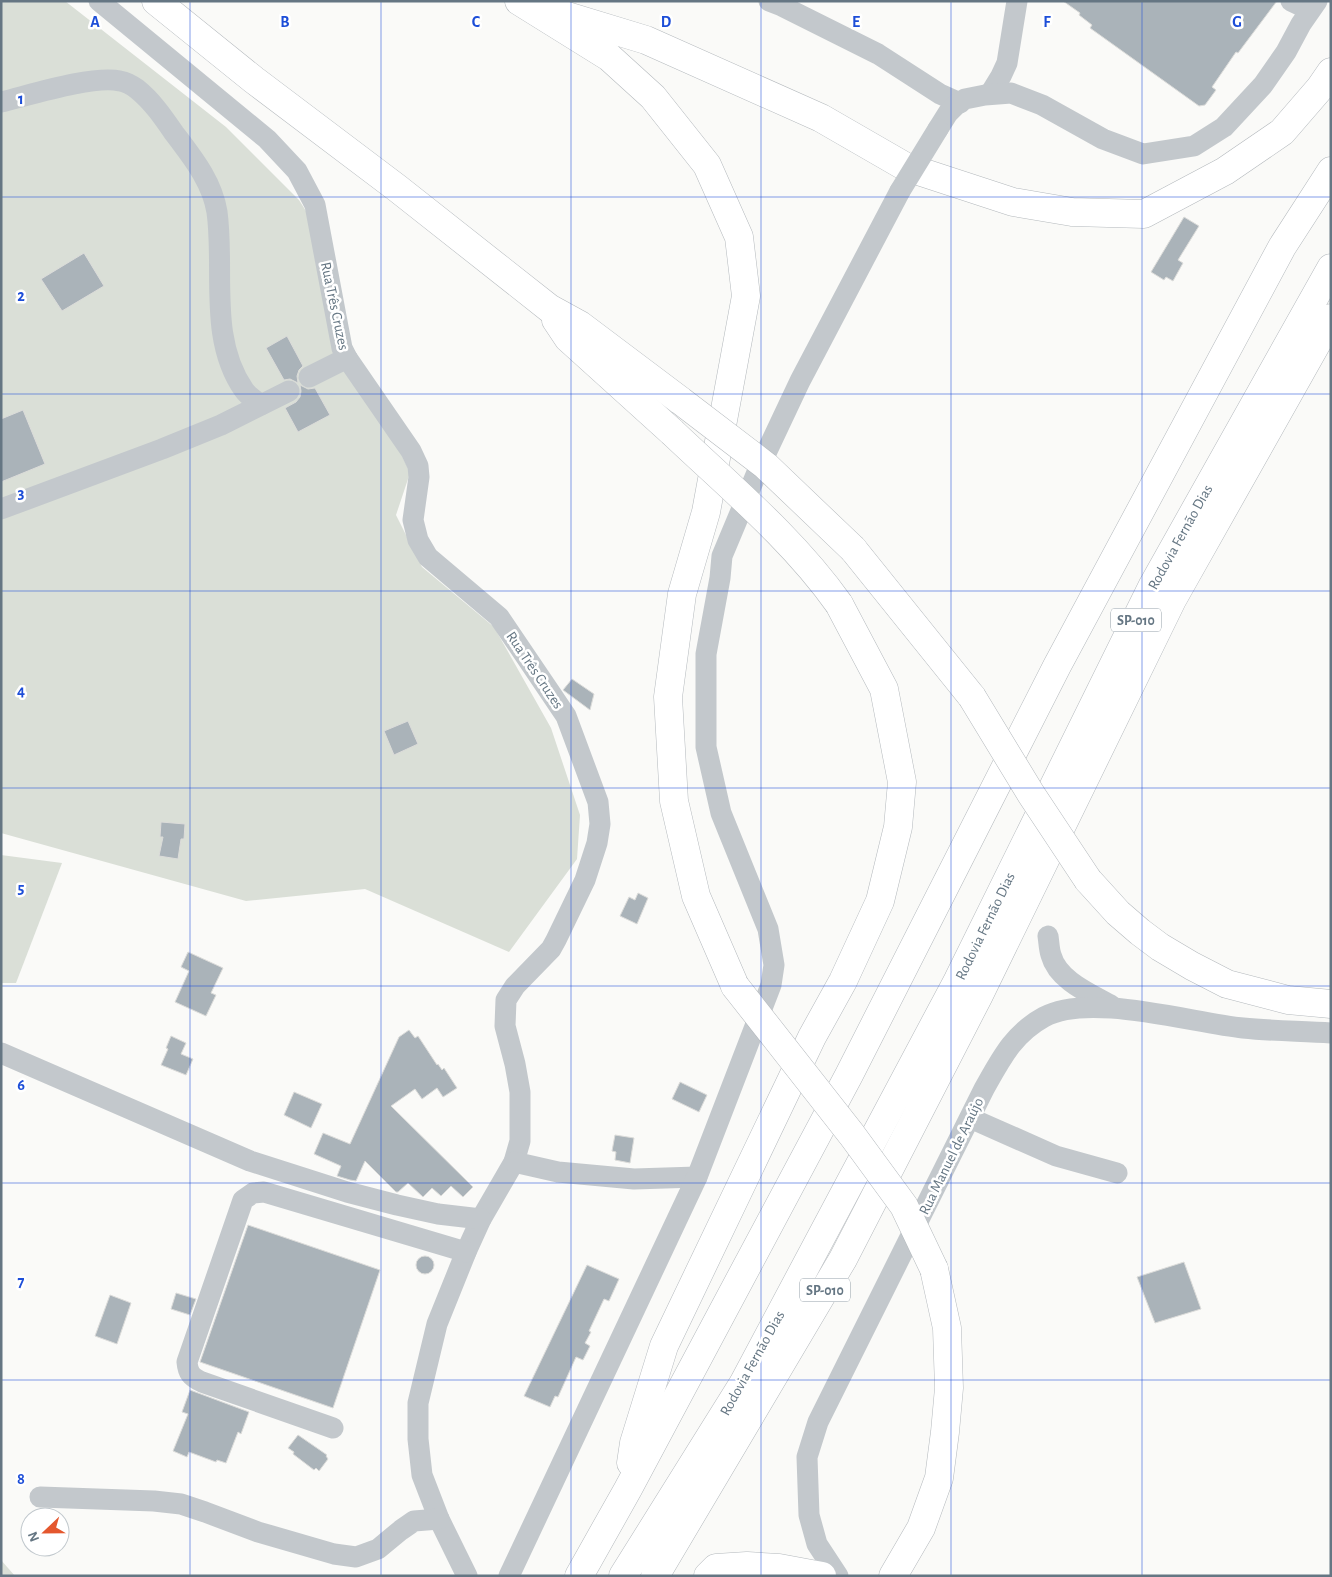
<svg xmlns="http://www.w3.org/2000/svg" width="1332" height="1577" font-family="'Alegreya Sans',sans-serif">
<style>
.green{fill:#dadfd7}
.building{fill:#aab3b9;stroke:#dcdcda}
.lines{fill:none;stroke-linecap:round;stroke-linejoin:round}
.highway-casing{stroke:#b4b9bd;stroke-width:29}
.minor{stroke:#c3c8cc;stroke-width:21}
.highway{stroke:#fff;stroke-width:28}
.highway-bridge-casing{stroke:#b4b9bd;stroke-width:29;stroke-linecap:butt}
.minor-bridge{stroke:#c3c8cc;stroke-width:21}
.highway-bridge{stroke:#fff;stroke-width:28}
.grid{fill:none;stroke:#1d4ed8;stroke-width:1;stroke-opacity:0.55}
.labels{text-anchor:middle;stroke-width:5;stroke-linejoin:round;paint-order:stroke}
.shield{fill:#fff;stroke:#939fa8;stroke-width:1}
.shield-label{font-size:14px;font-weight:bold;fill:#657683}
.street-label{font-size:15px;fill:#657683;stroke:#fff}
.grid-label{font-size:16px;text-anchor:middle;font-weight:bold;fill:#1d4ed8;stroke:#fff;stroke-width:5;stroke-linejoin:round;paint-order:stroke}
</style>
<rect width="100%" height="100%" fill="#fafaf8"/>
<g class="green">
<polygon points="1,1 65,1 226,127 299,200 311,219 338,349 384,416 410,473 396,515 422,567 494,627 551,728 580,815 577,859 509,952 365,889 246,901 1,833"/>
<polygon points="1,855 62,863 16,983 1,983"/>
<polygon points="1,1560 15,1576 1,1576"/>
</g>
<g class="building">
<polygon points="1063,1 1277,1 1238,53 1236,52 1212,87 1216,90 1205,105 1199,106 1090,28 1092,25 1079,15 1080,13"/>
<polygon points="1184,217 1199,226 1178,260 1183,263 1173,281 1166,277 1164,280 1151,272"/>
<polygon points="84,253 104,286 62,311 41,279"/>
<polygon points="287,336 303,366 299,370 297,376 298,383 290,379 284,380 266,348"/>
<polygon points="300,385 308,389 315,388 330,415 298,432 285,408 296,402 300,397 301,391"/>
<polygon points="23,410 45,464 1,482 1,419"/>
<polygon points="572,679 594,694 590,710 563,690"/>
<polygon points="408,721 418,744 394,755 384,731"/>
<polygon points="161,822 185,824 184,839 181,839 178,859 159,856 163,837 160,837"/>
<polygon points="638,893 648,898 637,924 620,916 629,897 635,900"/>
<polygon points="188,952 223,968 211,993 216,995 206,1016 175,1002 189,971 181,967"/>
<polygon points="409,1030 415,1038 418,1036 437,1065 438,1064 442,1070 444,1068 457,1088 443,1097 437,1088 422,1099 415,1089 391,1106 473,1187 463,1197 451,1186 441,1196 432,1188 423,1197 408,1183 398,1192 396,1192 365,1161 356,1181 350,1180 337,1176 341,1166 314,1154 323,1133 350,1144 399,1037"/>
<polygon points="171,1036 186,1043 181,1054 193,1059 186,1075 161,1065 168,1049 166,1048"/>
<polygon points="680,1082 707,1095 699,1112 672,1099"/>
<polygon points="294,1092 322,1104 311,1128 284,1115"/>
<polygon points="615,1135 634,1138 630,1163 615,1160 616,1152 612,1151"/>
<polygon points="248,1225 380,1270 333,1408 200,1362"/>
<circle cx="425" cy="1265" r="9"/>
<polygon points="1184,1262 1201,1309 1155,1323 1137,1277"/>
<polygon points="587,1265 619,1279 609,1301 604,1299 589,1331 591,1332 585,1343 590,1346 583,1360 576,1357 558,1397 555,1396 550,1407 524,1396"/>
<polygon points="176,1293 196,1299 190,1315 171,1309"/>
<polygon points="110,1295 131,1303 117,1344 95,1336"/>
<polygon points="190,1390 249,1412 241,1434 238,1432 226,1463 217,1460 216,1462 189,1452 187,1457 173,1451 188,1414 182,1412"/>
<polygon points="298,1435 327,1455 326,1456 328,1459 319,1471 316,1468 314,1470 293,1454 294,1452 288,1448"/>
</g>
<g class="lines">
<defs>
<g id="highway">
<polyline points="156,1 254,80 397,188 549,308 580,325 681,401"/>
<polyline points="519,1 609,57 653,97 707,165 739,237 746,296 706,512 682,594 668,697 674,801 696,896 735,986"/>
<polyline points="554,12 646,40 821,118 906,167 1013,202 1072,212 1144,214 1225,171 1282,132 1320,88 1331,72"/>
<polyline points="556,320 568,338 672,432"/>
<polyline points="853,549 972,697"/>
<polyline points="1088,880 1118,913 1140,932 1160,947 1192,966 1227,984 1288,1000 1331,1004"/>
<polyline points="631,1463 634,1443 664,1346 812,1037 843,981 880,901 898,827 902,782 884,689 839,604"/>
<polyline points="579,1576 628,1489 849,1075 1057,666 1282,247 1331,171"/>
<polyline points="623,1576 743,1384 958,980 1153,585 1331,268"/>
<polyline points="655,1576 843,1259 979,995 1172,600 1331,318"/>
<polyline points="708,1576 716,1568 747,1566 779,1568 822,1576"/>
<polyline points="893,1576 921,1528 939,1478 945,1432 949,1388 947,1328 934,1269"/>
</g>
</defs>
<use href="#highway" class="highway-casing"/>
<g class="minor">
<polyline points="99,1 267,139 297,171 315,205 342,348 347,358 411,451 418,466 419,477 413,520 418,540 428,557 499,617 566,716 598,802 600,824 597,843 585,880 556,940 551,949 515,986 506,1000 505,1026 515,1064 520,1092 520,1141 514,1162 481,1219 466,1252 437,1324 418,1403 418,1439 422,1475 439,1519 467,1576"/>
<polyline points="769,1 782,6 878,54 940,94 960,103"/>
<polyline points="1291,1 1310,10"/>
<polyline points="990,94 1001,76 1007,63 1017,1"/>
<path d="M1,102C30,95 93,75 120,81C126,82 133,86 137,89C152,101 163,117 174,133C192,157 212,181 217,212C225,270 208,339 244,390C248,396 255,400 261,405"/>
<polyline points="938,129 948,113 956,105 965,99 985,95 1011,93 1042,105 1103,139 1143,154 1194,146 1224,127 1263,85 1286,52 1301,24 1317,1"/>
<polyline points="309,377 347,358"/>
<polyline points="1,509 162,449 221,425 289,391"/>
<path d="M1048,936C1049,942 1049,949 1051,955C1058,981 1091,994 1112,1006"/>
<polyline points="1,1053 250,1161 347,1192 397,1205 438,1214 481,1219"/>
<polyline points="970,1118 1056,1156 1117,1173"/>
<polyline points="514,1162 558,1172 634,1179 697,1177"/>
<path d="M333,1428L202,1382C191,1377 188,1373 187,1362L243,1200L253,1193L264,1192L466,1252"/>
<polyline points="40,1497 154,1501 181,1504 205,1512 258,1532 334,1554 356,1557 378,1549 401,1530 414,1521 439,1519"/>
<polyline points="509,1576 697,1177 771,985 774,965 768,929 721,813 706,747 706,654 720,578 722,556 758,470 800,381 900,191"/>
<path d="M838,1576L817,1544L809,1515L807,1457L818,1422L984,1089C1001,1059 1013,1034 1044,1017C1089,992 1192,1023 1243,1028C1272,1031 1302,1031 1331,1033"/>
</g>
<use href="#highway" class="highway"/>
<defs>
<g id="highway-bridge">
<polyline points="681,401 766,466 853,549"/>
<path d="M672,432C730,487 793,539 839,604"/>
<polyline points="972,697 1031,794 1088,880"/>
<polyline points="735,986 852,1135 904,1206 934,1269"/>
</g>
</defs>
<use href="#highway-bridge" class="highway-bridge-casing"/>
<polyline class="minor-bridge" points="900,191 938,129"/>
<use href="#highway-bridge" class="highway-bridge"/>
</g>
<path class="grid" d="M190,1V1576M381,1V1576M571,1V1576M761,1V1576M951,1V1576M1142,1V1576M1,197H1331M1,394H1331M1,591H1331M1,788H1331M1,986H1331M1,1183H1331M1,1380H1331"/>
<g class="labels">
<g class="shield">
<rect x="1111" y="608.5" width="50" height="23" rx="4"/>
<rect x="800" y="1278.5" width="50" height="23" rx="4"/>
</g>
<g class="shield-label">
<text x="1136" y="625">SP-010</text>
<text x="825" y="1295">SP-010</text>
</g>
<g class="street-label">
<text transform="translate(335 306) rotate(78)" y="5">Rua Três Cruzes</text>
<text transform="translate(1180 537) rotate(-61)" y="5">Rodovia Fernão Dias</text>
<text transform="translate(535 670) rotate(56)" y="5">Rua Três Cruzes</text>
<text transform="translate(985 926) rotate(-64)" y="5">Rodovia Fernão Dias</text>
<text transform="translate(951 1156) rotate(-64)" y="5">Rua Manuel de Araújo</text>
<text transform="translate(752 1363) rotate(-61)" y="5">Rodovia Fernão Dias</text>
</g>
</g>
<g class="grid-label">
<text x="95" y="27">A</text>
<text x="285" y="27">B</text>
<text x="476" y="27">C</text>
<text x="666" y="27">D</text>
<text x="856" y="27">E</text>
<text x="1047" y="27">F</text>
<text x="1237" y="27">G</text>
<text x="21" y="104">1</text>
<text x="21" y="301">2</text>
<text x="21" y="498">3</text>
<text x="21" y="696">4</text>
<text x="21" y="893">5</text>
<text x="21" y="1090">6</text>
<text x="21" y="1287">7</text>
<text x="21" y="1484">8</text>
</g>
<rect width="1332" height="1577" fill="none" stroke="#657683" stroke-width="5"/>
<g transform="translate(45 1532) rotate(248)"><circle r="24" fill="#ffffff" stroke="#c1c8cd"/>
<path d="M0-4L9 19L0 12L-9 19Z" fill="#e4572e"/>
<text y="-8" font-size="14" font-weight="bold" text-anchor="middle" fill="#657683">N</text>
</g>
</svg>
